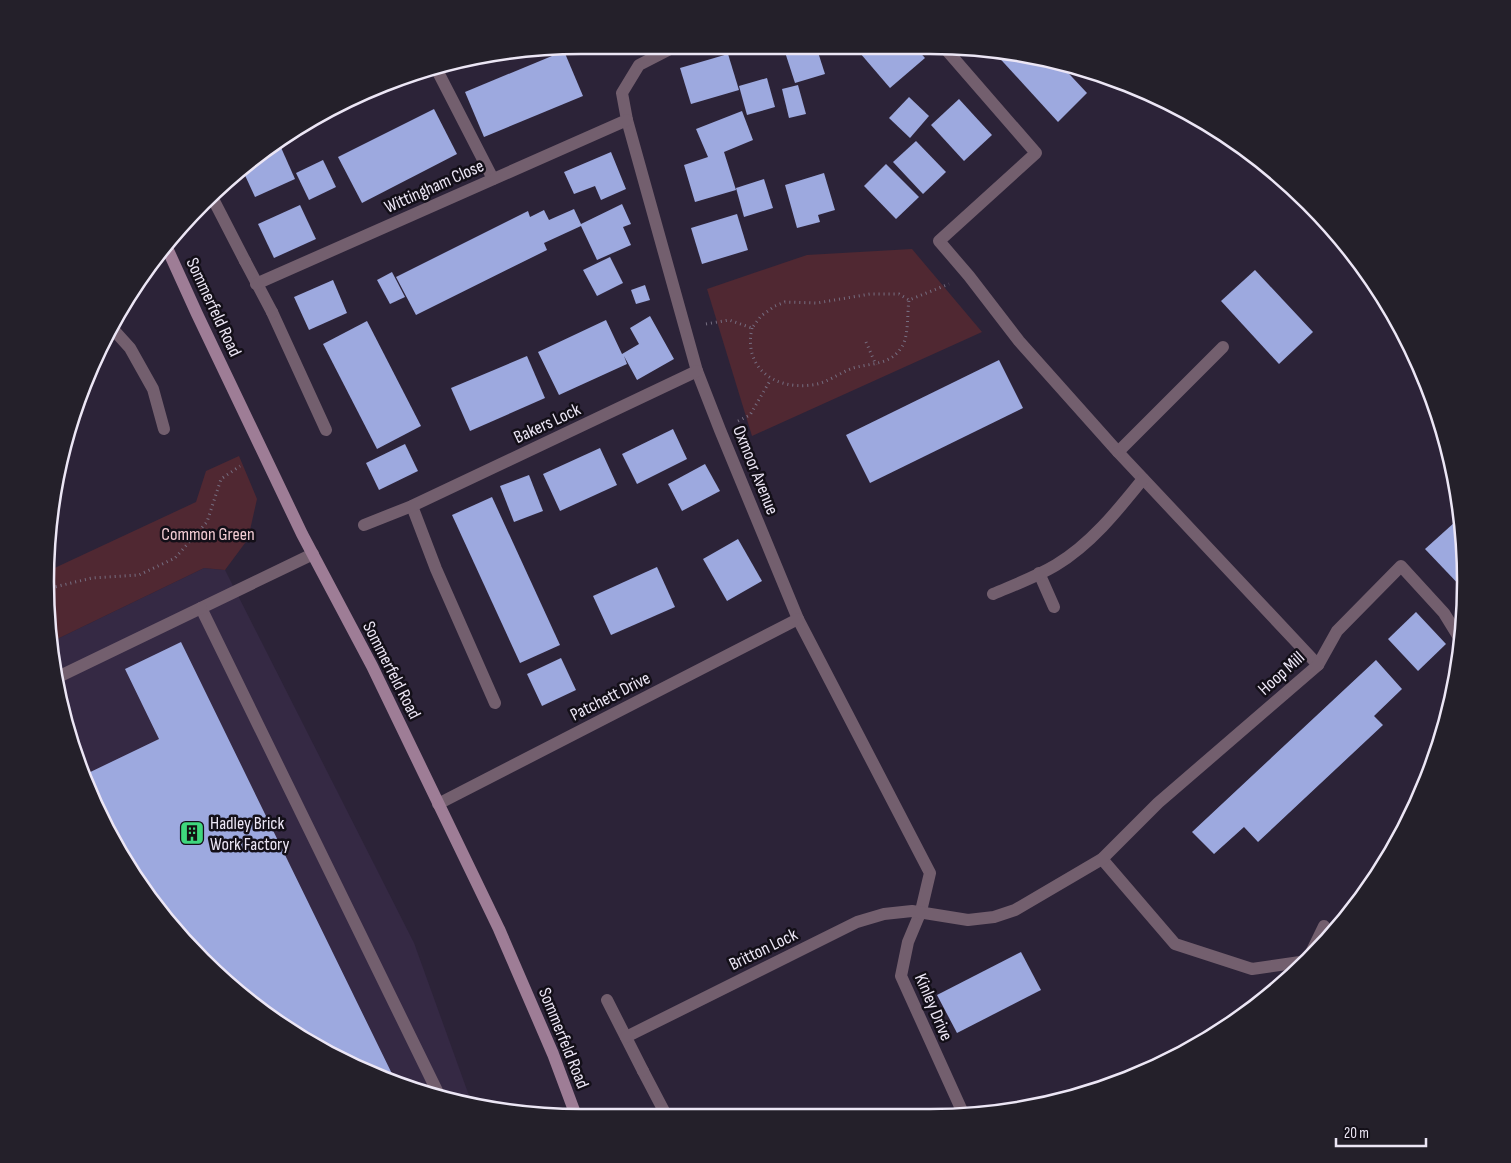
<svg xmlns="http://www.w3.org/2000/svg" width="1511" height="1163" font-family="'Sofia Sans Condensed',sans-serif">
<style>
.built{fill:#352944}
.green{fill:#502832}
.building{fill:#9da9df}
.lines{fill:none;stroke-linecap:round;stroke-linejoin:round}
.path{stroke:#766e81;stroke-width:3;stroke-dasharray:1 4;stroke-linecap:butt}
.lane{stroke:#735f6e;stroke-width:12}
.street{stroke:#735f6e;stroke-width:12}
.secondary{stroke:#9e7d96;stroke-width:12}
.labels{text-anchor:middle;stroke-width:5;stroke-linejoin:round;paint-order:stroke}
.street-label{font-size:18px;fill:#ece6f5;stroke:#130f18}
.park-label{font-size:18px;fill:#f3cdd4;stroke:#130f18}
.poi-label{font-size:18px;fill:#ece6f5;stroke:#130f18;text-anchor:start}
.rim{fill:none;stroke:#ece6f5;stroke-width:2.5}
</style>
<rect width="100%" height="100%" fill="#2c2338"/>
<polygon class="built" points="204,568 225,570 414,943 472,1104 409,1089 284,1028 202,961 135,879 86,787 63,721 53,641"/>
<g class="green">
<polygon points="912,249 982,332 752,436 707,289 807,255"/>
<polygon points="239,456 257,499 248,539 225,570 204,568 53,641 45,582 46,572 196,502 206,471"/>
</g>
<g class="building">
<polygon points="783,46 816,46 825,74 795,83"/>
<polygon points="854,46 914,46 925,58 890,88"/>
<polygon points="564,51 583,96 484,137 465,92"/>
<polygon points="993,51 1058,62 1087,93 1058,122"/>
<polygon points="728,54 739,90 691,104 680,68"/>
<polygon points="767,78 775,107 747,115 739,86"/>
<polygon points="798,85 806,114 789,118 782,89"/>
<polygon points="909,97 929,116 910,138 889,118"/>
<polygon points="959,99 992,135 964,161 931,125"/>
<polygon points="434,109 457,154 362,203 338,157"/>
<polygon points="742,111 753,140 724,152 736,190 695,202 684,165 708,157 696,129"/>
<polygon points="916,141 946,172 923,194 893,162"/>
<polygon points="279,143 295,179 255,197 243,171"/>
<polygon points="611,152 626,189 601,200 595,186 574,194 564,172"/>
<polygon points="323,160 336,187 309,200 296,173"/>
<polygon points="886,164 919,197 896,219 864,186"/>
<polygon points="824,173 835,210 818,215 820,222 797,228 785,185"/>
<polygon points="764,179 773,208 744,217 736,188"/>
<polygon points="622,204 631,224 623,227 631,245 597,260 581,226 544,243 547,250 416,315 396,277 528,211 530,217 544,210 549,220 574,209 581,224"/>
<polygon points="300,205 316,239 274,258 258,224"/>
<polygon points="737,214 748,250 702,264 691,228"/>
<polygon points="610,257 623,283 597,296 583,270"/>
<polygon points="1255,270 1313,332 1279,364 1221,301"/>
<polygon points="392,272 405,297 390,304 377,280"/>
<polygon points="333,280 347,313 309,330 294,297"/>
<polygon points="645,285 650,300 636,304 631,290"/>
<polygon points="650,316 674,359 637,380 624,356 627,364 559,395 538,352 606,320 622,354 639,344 630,328"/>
<polygon points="367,321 421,426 377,449 323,344"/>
<polygon points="527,356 545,398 470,431 451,388"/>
<polygon points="999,360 1023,408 870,483 846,435"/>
<polygon points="673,429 687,459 637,484 622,454"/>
<polygon points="405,444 418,471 379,490 366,463"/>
<polygon points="600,448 617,485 560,511 543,474"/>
<polygon points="705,464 720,491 682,511 668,484"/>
<polygon points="529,475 543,511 514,522 500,486"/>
<polygon points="492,497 560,645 520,663 452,515"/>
<polygon points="1455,522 1461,528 1466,582 1465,591 1425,549"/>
<polygon points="738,539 762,581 727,601 703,559"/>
<polygon points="657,567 675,607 611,635 593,596"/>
<polygon points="1416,612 1446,644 1418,671 1388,639"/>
<polygon points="181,642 397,1084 284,1028 202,961 135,879 86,787 82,776 159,739 125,669"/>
<polygon points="561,658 576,690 542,706 527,674"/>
<polygon points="1376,660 1402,689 1374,716 1383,725 1258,842 1244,827 1214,854 1192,832"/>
<polygon points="1021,952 1041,990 957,1033 937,995"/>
</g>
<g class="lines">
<g class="path">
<polyline points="706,324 729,320 752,328 761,316 775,306 785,302 817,303 870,294 899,294 909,300 949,284"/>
<path d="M752,328C743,367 774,390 811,385C826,384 839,373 853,368C871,363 890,365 901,348C909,338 907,314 909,300"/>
<polyline points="866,342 876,365"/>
<polyline points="738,421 750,415 771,379"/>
<polyline points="46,589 92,578 139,575 175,558 207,522 221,479 240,466"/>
</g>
<g class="lane">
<polyline points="438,72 493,179"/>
<polyline points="211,195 245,261"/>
<polyline points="272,312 326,430"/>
<polyline points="111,327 130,348 153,389 164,429"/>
<polyline points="313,554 201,608 440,1097"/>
<polyline points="58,677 201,608"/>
<polyline points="643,1071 665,1113"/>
</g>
<g class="street">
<polyline points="678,45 639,65 622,93 627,120 697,371 720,430 798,619 930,873 921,911 908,942 901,976 963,1113"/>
<polyline points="943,46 1036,153 939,241 969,276 1019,341 1118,452 1318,665"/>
<polyline points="245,261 272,312"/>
<polyline points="256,284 627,120"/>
<polyline points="1118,452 1223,347"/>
<polyline points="412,506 436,569 495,703"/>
<polyline points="364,525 412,506 697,371"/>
<polyline points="1039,573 1054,607"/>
<path d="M993,594C1014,585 1036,577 1056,565C1091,544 1118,510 1143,479"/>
<polyline points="438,804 798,619"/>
<polyline points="1102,859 1175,944 1252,969 1307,961 1324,926"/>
<polyline points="607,1000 643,1071"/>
<polyline points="626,1037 857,922 884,914 912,911 968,920 994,917 1015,910 1102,859 1158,803 1318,665 1337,631 1401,566 1444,613 1460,639"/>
</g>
<polyline class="secondary" points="167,248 197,314 302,534 372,666 499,929 553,1054 575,1113"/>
</g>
<defs>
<symbol id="building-square" viewBox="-11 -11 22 22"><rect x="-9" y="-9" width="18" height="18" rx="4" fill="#3fd77d" stroke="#130f18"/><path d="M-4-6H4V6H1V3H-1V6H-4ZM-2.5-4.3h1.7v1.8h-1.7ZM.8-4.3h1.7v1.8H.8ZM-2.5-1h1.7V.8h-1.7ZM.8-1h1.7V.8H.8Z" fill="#111"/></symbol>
</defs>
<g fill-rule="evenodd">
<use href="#building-square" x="178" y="819" width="28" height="28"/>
</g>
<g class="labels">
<g class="street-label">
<text transform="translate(434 186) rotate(-24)" y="6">Wittingham Close</text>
<text transform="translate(214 307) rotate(65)" y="6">Sommerfeld Road</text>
<text transform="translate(547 423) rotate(-25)" y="6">Bakers Lock</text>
<text transform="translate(756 470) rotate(68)" y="6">Oxmoor Avenue</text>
<text transform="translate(392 670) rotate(63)" y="6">Sommerfeld Road</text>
<text transform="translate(1281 673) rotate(-42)" y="6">Hoop Mill</text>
<text transform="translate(610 696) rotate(-27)" y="6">Patchett Drive</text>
<text transform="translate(763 949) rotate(-26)" y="6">Britton Lock</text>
<text transform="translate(934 1007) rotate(67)" y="6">Kinley Drive</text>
<text transform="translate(564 1038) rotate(68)" y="6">Sommerfeld Road</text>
</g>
<g class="park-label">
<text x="208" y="540">Common Green</text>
</g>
<g class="poi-label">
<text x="210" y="829">Hadley Brick<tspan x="210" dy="21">Work Factory</tspan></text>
</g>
</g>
<path d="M0 0H1511V1163H0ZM581 54H930A527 527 0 0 1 1457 581V582A527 527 0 0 1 930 1109H581A527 527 0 0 1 54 582V581A527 527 0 0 1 581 54Z" fill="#24202a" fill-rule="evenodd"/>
<path class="rim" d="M581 54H930A527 527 0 0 1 1457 581V582A527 527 0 0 1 930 1109H581A527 527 0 0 1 54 582V581A527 527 0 0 1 581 54Z"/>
<path d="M1336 1138v8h90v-8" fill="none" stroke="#ece6f5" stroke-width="2.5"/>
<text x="1344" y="1138" font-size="15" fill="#ece6f5" stroke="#130f18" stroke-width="4" paint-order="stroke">20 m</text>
</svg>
